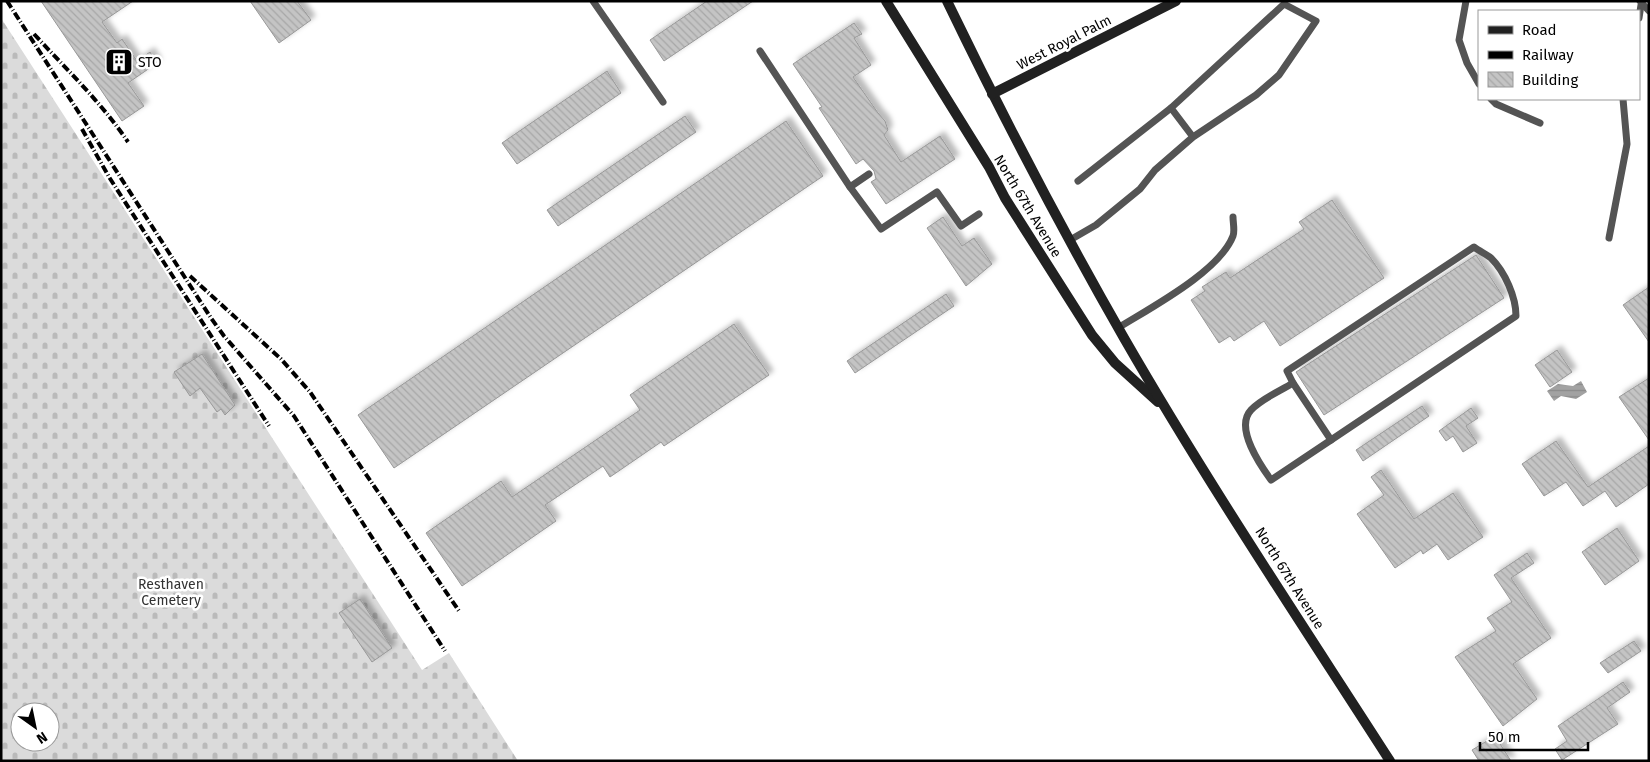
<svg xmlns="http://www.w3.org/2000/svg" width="1650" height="762" font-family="'Fira Sans',sans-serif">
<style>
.cemetery{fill:url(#cemetery-stones);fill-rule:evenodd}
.water{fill:url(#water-rules)}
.building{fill:url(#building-back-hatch);stroke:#989898;filter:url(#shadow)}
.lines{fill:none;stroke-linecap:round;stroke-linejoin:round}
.service{stroke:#545454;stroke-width:7}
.secondary{stroke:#212121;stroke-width:10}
.rail{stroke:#000;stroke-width:4;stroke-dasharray:8 2.5 1 2.5;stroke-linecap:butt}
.labels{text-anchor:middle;stroke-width:5;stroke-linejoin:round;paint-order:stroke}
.street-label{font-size:14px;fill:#000;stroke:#fff}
.poi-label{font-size:14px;fill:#000;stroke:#fff;text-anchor:start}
.park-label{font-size:14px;fill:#323232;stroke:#fff}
</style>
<defs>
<pattern id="cemetery-stones" width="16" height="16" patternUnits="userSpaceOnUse" patternTransform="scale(1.25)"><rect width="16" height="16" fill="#dbdbdb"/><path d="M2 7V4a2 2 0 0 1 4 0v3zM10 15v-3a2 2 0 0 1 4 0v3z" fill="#bababa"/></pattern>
<pattern id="water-rules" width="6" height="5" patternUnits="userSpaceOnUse" patternTransform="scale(1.25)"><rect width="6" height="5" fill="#a2a2a2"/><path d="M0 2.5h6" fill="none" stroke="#8a8a8a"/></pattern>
<pattern id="building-back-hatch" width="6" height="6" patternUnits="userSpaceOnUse" patternTransform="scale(1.25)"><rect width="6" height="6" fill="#c4c4c4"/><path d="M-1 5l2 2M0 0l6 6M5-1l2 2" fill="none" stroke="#a7a7a7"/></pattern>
<filter id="shadow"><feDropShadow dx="4.5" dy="-4.5" stdDeviation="2.5" flood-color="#0004"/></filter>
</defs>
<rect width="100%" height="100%" fill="#fff"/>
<path class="cemetery" d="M1,18L422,670L449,653L518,761H1ZM20,712H50V742H20Z"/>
<polygon class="water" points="1581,381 1587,392 1576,399 1561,396 1554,401 1547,391 1558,384 1573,386"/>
<g class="building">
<polygon points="41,1 133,1 102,22 117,43 122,39 137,61 150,52 157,63 128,83 144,106 122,121"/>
<polygon points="250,1 297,1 311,20 279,43"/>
<polygon points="707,1 753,1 664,61 650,40"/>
<polygon points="854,23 862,34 854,38 871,65 853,77 878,113 885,121 888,130 884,135 901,162 940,136 955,159 886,204 871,182 876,179 874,171 863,159 856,164 819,108 822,107 793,64"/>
<polygon points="607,71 621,93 517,164 502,143"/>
<polygon points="685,116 696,132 558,226 547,210"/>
<polygon points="786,121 823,176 394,468 358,415"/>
<polygon points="1332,200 1384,278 1280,346 1264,321 1234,341 1230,336 1219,343 1191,300 1205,291 1202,287 1226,272 1230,278 1304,229 1299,222"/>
<polygon points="943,217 962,246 974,238 992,264 966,286 927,228"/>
<polygon points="1476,255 1504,298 1324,415 1296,372"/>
<polygon points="1649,287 1649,342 1623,305"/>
<polygon points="946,294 954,306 855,373 847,361"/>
<polygon points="734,324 769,375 664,446 661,442 610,477 603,466 545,505 556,521 462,586 426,533 501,481 512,497 640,410 630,395"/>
<polygon points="1557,350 1572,372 1550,387 1535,365"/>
<polygon points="202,354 235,405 225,415 221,409 217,412 200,388 190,396 174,372"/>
<polygon points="1649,378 1649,440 1619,397"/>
<polygon points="1422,406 1429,416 1363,461 1356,450"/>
<polygon points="1471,408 1478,418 1466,426 1477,443 1463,452 1453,436 1446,441 1439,431"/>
<polygon points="1556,441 1588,487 1649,446 1649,484 1616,507 1605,491 1583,506 1566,482 1544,496 1522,464"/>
<polygon points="1381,470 1414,519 1453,493 1483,537 1448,560 1437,544 1423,554 1421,550 1395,568 1357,514 1384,495 1371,477"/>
<polygon points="1617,528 1639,561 1605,585 1582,552"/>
<polygon points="1527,553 1534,563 1511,578 1551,638 1513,664 1537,699 1503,726 1455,657 1496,631 1487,618 1512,602 1494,575"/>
<polygon points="360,599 392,648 372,662 339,613"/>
<polygon points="1634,641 1641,651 1608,673 1600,663"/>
<polygon points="1623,682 1630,692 1607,708 1618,724 1562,760 1555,749 1567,741 1558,726"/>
<polygon points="1495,736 1511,761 1479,761 1472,750"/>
</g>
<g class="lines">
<g class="service">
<polyline points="593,1 663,102"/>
<polyline points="1466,1 1459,40 1467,63 1479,84"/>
<polyline points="1640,1 1649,11"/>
<polyline points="1639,18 1641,5"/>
<polyline points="760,51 850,187 869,174"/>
<polyline points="1491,99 1496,104 1540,123"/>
<polyline points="1078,181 1171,108"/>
<polyline points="850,187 881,229 937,192 961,226 979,214"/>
<polyline points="1609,238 1627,144 1623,99"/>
<polyline points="1070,240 1096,225 1140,189 1155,170 1193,137 1256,95 1279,75 1316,21 1284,4 1171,108 1193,137"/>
<path d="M1118,328C1150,308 1219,272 1233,236C1235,231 1233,223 1233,217"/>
<path d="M1293,383L1287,371L1474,247C1479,251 1486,254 1491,258C1505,272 1516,297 1516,316L1331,440"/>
<path d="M1293,383L1331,440L1271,480C1261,466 1234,428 1251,410C1261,399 1280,391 1293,383Z"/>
</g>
<g class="secondary">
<polyline points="886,1 989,167 1005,198 1092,335 1115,363 1158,402"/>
<path d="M947,1C1002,115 1061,228 1124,338C1207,482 1300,621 1390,761"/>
<polyline points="992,94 1176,1"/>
</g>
<g class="rail">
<polyline points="7,1 211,318 224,336 294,416 445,651"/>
<path d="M34,34C67,70 101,102 128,142"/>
<polyline points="82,129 109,177 269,426"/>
<polyline points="190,276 281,359 310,392 459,611"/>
</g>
</g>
<defs>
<symbol id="building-square" viewBox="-11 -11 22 22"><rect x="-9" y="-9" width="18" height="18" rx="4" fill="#000" stroke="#fff"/><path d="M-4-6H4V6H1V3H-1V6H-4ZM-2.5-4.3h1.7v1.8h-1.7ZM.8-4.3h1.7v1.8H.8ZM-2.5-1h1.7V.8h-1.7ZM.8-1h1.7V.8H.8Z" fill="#fff"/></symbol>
</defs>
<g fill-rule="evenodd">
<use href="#building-square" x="103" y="46" width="32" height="32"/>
</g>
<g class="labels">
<g class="street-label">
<text transform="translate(1064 42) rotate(-27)" y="5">West Royal Palm</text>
<text transform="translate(1028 206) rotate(59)" y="5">North 67th Avenue</text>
<text transform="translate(1290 578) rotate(58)" y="5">North 67th Avenue</text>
</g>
<g class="poi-label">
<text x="138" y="67">STO</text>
</g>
<g class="park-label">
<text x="171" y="589">Resthaven<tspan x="171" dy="16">Cemetery</tspan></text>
</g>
</g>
<rect width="1650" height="762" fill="none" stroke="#000000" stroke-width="5"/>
<rect x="1478" y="10" width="162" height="90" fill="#ffffff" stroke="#999999"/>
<rect x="1488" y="26" width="25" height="8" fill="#212121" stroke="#999999"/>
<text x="1522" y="35" font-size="15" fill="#000000">Road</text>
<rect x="1488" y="51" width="25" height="8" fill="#000000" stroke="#999999"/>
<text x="1522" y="60" font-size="15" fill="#000000">Railway</text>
<rect x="1488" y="72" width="25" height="15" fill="url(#building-back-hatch)" stroke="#999999"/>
<text x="1522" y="85" font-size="15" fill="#000000">Building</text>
<g transform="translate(35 727) rotate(147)"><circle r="24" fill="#ffffff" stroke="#999999"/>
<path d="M0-4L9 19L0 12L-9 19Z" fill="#000000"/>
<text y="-8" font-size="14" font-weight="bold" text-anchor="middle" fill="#000000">N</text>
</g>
<path d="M1480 742v8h108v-8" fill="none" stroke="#000000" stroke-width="2.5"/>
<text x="1488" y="742" font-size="15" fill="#000000" stroke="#ffffff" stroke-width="4" paint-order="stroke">50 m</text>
</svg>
